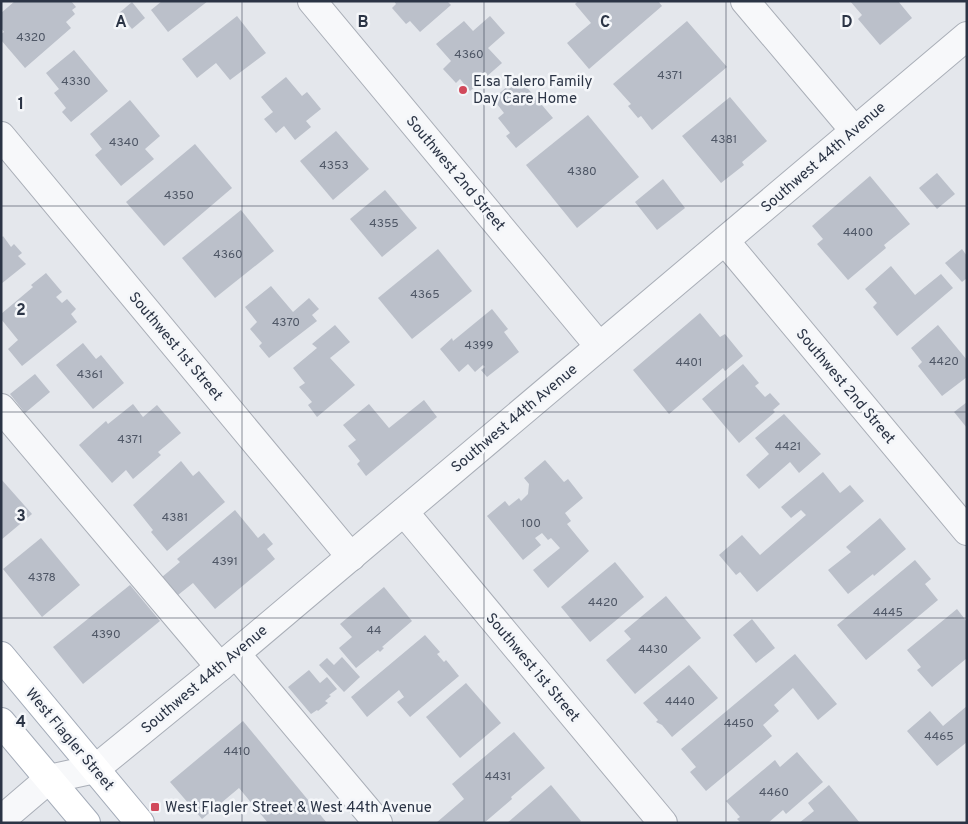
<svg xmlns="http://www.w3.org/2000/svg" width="968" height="824" font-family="Overpass,sans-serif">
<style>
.building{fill:#bbc0ca}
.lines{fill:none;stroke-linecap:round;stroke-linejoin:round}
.minor-casing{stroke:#a9aeb7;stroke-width:30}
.major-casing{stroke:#a3abb8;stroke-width:30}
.minor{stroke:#f7f8fa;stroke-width:28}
.major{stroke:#fff;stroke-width:28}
.grid{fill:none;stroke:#2b3445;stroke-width:1;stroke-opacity:0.55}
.poi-dot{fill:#d1495b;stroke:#f4f6f9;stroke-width:2}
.labels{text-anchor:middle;stroke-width:5;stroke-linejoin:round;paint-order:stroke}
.number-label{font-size:12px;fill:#4f5766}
.poi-label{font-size:15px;fill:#2b3445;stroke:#f4f6f9;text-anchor:start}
.street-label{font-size:15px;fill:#2b3445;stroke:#f4f6f9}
.grid-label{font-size:16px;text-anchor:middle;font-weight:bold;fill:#2b3445;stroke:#f4f6f9;stroke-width:5;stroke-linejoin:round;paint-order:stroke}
</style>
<rect width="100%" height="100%" fill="#e4e7ec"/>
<g class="building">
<polygon points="15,1 71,1 76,7 72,10 75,14 66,22 71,28 25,68 1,40 1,34 4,32 1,28 1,13"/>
<polygon points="162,1 208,1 168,32 151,10"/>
<polygon points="394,1 447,1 451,5 420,32 410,21 406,24 392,8 396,4"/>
<polygon points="578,1 658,1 662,6 589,69 567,43 591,23 575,4"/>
<polygon points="850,1 898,1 912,18 880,45 858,19 862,15"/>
<polygon points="132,2 145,18 132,29 119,13"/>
<polygon points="237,16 266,53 230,80 216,63 197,78 182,59"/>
<polygon points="490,16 505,33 488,48 502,63 470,91 460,79 456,83 443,69 451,61 436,44 464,21 473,31"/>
<polygon points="687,21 727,67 652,130 641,116 638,118 628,106 631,104 613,84"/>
<polygon points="74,50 108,91 71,122 62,112 66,108 54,93 59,89 46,73"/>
<polygon points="286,77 302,96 307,92 321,109 306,121 311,127 295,140 284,126 276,133 264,119 273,112 261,97"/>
<polygon points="518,77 553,118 516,148 506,136 510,133 498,118 504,113 493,99"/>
<polygon points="730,97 767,141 742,162 744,165 721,183 682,136"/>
<polygon points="130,100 160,136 145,149 154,159 121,186 95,155 102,149 90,134"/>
<polygon points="588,115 639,177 577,228 526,165"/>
<polygon points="336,131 369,169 333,200 300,161"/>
<polygon points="195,144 232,188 164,246 126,202"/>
<polygon points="937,173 955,194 937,209 919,188"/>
<polygon points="870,176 910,224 884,245 886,248 848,280 817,244 823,239 812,226"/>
<polygon points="663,179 685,208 657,230 635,202"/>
<polygon points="385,190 417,228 382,257 350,219"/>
<polygon points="241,210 274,251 215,298 182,258"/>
<polygon points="3,236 11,247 14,244 22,253 18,256 26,264 1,284 1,238"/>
<polygon points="438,249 472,291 412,339 378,298"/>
<polygon points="962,249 967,256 967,278 962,282 945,263"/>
<polygon points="891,266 915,295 941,274 953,288 897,336 873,307 877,303 865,289"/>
<polygon points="46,273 62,292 56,297 62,303 67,299 76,309 71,314 77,322 22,366 8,349 18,340 1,319 1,314 33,287 31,285"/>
<polygon points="271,286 293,312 309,298 319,309 312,315 317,321 269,358 259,346 262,343 250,329 257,322 245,307"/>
<polygon points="492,309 508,329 504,332 519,352 487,377 481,370 485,367 483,365 475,372 468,364 459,372 440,349 452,338 453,341"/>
<polygon points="700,313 720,337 725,334 743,356 725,371 723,368 669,414 633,370"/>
<polygon points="335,325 350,342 330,358 355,385 317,417 308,405 312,402 299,387 305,383 293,368 317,348 312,344"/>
<polygon points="938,325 967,360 967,377 942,396 918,366 922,362 911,348"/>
<polygon points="83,343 96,359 101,355 124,383 93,409 56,365"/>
<polygon points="743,364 759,383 755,386 765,397 770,393 780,404 773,410 775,412 739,443 702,399"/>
<polygon points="35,374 50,392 25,413 10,394"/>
<polygon points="424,400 437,417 366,476 357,464 360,461 348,446 356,440 343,425 369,404 389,428"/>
<polygon points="967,402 967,428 954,412"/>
<polygon points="133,404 143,417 157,405 181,433 158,452 161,455 133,479 126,470 112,483 79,445 106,421 108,424"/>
<polygon points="784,414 821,454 799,473 790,462 759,489 746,475 769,454 755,438"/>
<polygon points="545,460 564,482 568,479 583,498 565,513 571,521 567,524 589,551 548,588 533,570 560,548 551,538 548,540 542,533 535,538 541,545 523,560 487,516 505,501 509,506 519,498 521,501 528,494 529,484 524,478"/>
<polygon points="181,461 193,476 199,471 225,502 167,551 151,532 153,530 133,505"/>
<polygon points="823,472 840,493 850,485 864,501 757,592 740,572 736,575 719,555 742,535 760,555 806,515 801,510 791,518 781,507"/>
<polygon points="1,479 32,514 1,540"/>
<polygon points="235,510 258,538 264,533 273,544 267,549 275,559 215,609 193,583 178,595 162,577 180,562 177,559"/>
<polygon points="880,518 906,549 874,576 873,574 848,594 828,570 851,552 846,547"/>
<polygon points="41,538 80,585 42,617 3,569"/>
<polygon points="915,560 931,579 925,584 938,600 866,660 837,625"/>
<polygon points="615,562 644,597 590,642 561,607"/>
<polygon points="130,585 160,621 83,684 53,647"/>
<polygon points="384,587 412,621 382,647 384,648 380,652 378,650 356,668 339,648 352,637 340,624"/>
<polygon points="666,596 701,638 635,694 606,660 631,639 624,631"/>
<polygon points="957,609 967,622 967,658 932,687 917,670 921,667 907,650"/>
<polygon points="752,619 775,648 756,663 733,635"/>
<polygon points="425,635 440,652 437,654 444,662 446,660 459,676 410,717 397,702 404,697 399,690 367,717 351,697"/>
<polygon points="795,654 837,704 818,720 793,688 774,705 779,711 763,725 772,736 706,791 690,772 696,767 681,749"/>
<polygon points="342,657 360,677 344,692 319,665 327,658 334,665"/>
<polygon points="689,665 718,698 672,737 662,725 656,722 658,720 643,703"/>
<polygon points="309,670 320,683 327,677 337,689 329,695 331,696 325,701 328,703 318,711 317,710 311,714 288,687"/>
<polygon points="466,683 501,723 460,758 426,717"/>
<polygon points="967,706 967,742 937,766 907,731 930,711 943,726"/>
<polygon points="243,721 327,823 268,823 239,788 202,819 170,782"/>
<polygon points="514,732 545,768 511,797 512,799 484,823 436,823 464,799 452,784"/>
<polygon points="797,752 823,782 786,814 783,810 768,823 741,823 737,819 740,817 726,801 775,760 780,767"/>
<polygon points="551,785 581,821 579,823 507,823"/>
<polygon points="829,785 860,823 799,823 814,811 808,803"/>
</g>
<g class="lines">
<defs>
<g id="minor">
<polyline points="312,1 599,346"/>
<polyline points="745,1 854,130"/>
<polyline points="1,136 351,557"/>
<polyline points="725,241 967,531"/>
<polyline points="1,408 220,667"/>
<polyline points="404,512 663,823"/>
<polyline points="236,654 378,823"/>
<polyline points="1,820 49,779 95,769 220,667 967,36"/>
</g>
<g id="major">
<polyline points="1,656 140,823"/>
<polyline points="1,722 86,823"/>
</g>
</defs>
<use href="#minor" class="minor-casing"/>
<use href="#major" class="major-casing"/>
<use href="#minor" class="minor"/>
<use href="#major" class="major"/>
</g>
<path class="grid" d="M242,1V823M484,1V823M726,1V823M1,206H967M1,412H967M1,618H967"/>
<g class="poi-dot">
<circle cx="463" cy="90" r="5"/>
<rect x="150" y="802" width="10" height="10" rx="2.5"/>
</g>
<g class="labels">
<g class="number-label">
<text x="31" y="41">4320</text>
<text x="469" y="58">4360</text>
<text x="670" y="79">4371</text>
<text x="76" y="85">4330</text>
<text x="724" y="143">4381</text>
<text x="124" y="146">4340</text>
<text x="334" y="169">4353</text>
<text x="582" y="175">4380</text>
<text x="179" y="199">4350</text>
<text x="384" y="227">4355</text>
<text x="858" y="236">4400</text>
<text x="228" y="258">4360</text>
<text x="425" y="298">4365</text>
<text x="286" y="326">4370</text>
<text x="479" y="349">4399</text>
<text x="944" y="365">4420</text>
<text x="689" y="366">4401</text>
<text x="90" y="378">4361</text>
<text x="130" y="443">4371</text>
<text x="788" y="450">4421</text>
<text x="175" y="521">4381</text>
<text x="531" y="527">100</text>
<text x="225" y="565">4391</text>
<text x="42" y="581">4378</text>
<text x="603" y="606">4420</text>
<text x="888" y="616">4445</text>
<text x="374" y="634">44</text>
<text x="106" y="638">4390</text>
<text x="653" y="653">4430</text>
<text x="680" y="705">4440</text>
<text x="739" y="727">4450</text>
<text x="939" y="740">4465</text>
<text x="237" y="755">4410</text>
<text x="498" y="780">4431</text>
<text x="774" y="796">4460</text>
</g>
<g class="poi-label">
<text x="473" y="86">Elsa Talero Family<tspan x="473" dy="17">Day Care Home</tspan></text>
<text x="165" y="812">West Flagler Street &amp; West 44th Avenue</text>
</g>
<g class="street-label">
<text transform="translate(823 157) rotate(-41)" y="5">Southwest 44th Avenue</text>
<text transform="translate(456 173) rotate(50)" y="5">Southwest 2nd Street</text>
<text transform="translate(176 346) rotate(50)" y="5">Southwest 1st Street</text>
<text transform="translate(846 386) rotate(50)" y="5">Southwest 2nd Street</text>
<text transform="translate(514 418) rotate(-40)" y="5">Southwest 44th Avenue</text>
<text transform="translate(533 667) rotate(50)" y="5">Southwest 1st Street</text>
<text transform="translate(204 679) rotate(-40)" y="5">Southwest 44th Avenue</text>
<text transform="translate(70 739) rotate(50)" y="5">West Flagler Street</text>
</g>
</g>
<g class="grid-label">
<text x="121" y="27">A</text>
<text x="363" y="27">B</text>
<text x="605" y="27">C</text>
<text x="847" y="27">D</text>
<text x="21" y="109">1</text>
<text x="21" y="315">2</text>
<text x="21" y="521">3</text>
<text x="21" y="727">4</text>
</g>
<rect width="968" height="824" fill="none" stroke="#2b3445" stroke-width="5"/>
</svg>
